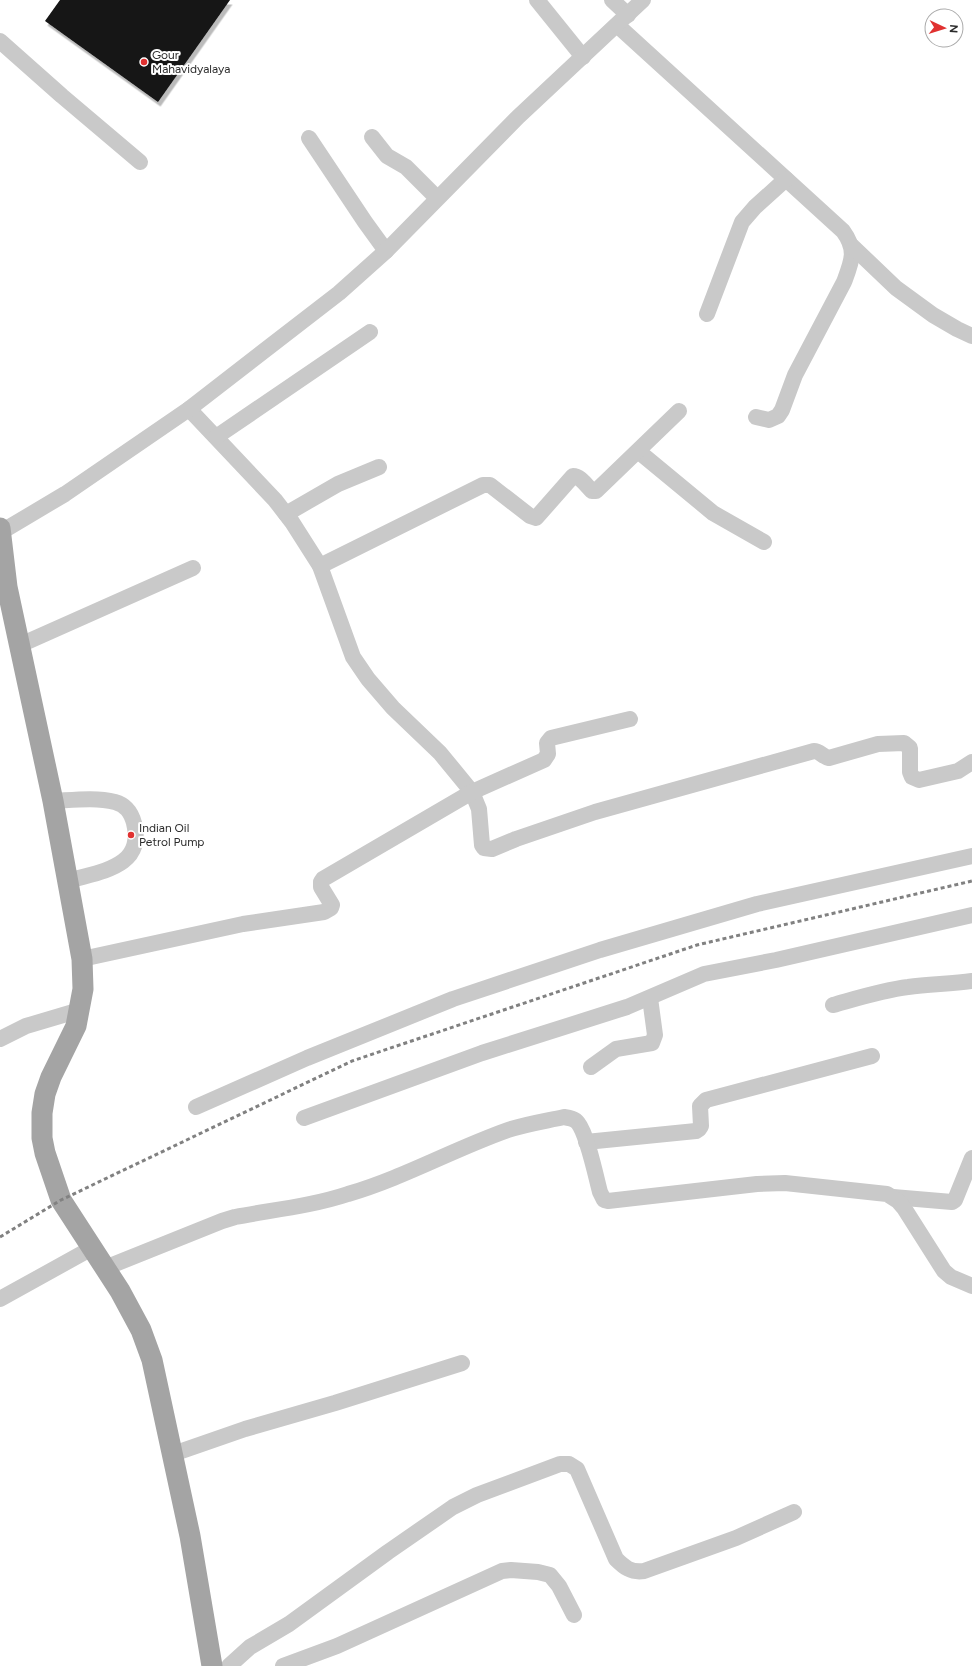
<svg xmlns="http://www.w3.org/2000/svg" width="972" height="1666" font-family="Figtree,sans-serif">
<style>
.building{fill:#131313;filter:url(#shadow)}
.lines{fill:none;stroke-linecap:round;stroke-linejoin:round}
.minor{stroke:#c9c9c9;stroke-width:16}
.major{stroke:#a4a4a4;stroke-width:21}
.rail{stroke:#818181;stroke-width:3;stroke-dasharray:4 3;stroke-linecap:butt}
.poi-dot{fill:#e03130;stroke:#fff;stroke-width:1.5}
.labels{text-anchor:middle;stroke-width:4;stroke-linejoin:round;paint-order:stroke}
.poi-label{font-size:12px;fill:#2c2c2c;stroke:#fff;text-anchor:start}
</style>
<defs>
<filter id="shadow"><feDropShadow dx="2.5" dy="4.5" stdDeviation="0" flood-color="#0004"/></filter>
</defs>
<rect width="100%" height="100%" fill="#fff"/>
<polygon class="building" points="60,0 230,0 158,102 45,21"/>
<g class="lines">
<g class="minor">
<polyline points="537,0 583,57"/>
<polyline points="612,0 628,15"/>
<path d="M617,25L843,231C857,250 852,261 844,282L795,375L782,410L778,416L769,420L756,417"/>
<polyline points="0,41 62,96 140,162"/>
<polyline points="372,137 387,156 406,167 437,198"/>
<polyline points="309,138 365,222 386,251"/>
<polyline points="852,246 896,288 933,315 957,329 972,336"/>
<polyline points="707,314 742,222 755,207 786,179"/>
<path d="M189,409L275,500L292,522L320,566L353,657L368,679L393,708L440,753L472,792L479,809L482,845L484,848L492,849L516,839L595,812L814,751C820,751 823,757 829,758L878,744L904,743L910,748V772L912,777L919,780L958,771L972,762"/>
<polyline points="216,437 370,332"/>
<polyline points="638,451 713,513 764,542"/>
<polyline points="286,514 338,484 379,467"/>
<polyline points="1,532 65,494 189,409 339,293 386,251 518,117 643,0"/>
<path d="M320,566L483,485H490L530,516L536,518L573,476C580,476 586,485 592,491H596L679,411"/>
<polyline points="20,645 193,568"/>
<path d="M53,801C73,800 96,797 115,802C126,805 131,812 134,823C145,868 100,871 68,881"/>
<polyline points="82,959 243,924 324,912 331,908 332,905 321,887 321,882 323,879 472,792 544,760 548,754 547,743 551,738 630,719"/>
<path d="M833,1005C858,998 883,990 908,987C929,984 951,984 972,981"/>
<polyline points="0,1039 26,1026 80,1010"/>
<polyline points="591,1067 616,1049 652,1043 655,1035 650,998"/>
<polyline points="196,1107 307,1058 453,999 600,950 757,904 972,856"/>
<polyline points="304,1118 482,1053 627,1007 704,974 776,960 972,915"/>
<polyline points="586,1142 696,1131 699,1129 701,1126 700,1106 706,1100 872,1056"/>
<polyline points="893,1197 952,1202 955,1200 972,1158"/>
<path d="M105,1268L222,1221L235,1217C272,1210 312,1206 348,1194C403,1178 454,1149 508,1130C526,1124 546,1121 564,1117C570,1118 575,1119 578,1123C587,1134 596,1177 600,1192L604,1200L608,1201L757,1184L785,1183L887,1194L898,1201L904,1208L944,1271L951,1277L972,1286"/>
<polyline points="0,1299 92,1248"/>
<polyline points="173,1454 245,1429 335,1403 462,1363"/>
<path d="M229,1666L250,1647L289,1624L388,1552L453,1507L477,1495L560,1464H569L577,1469L616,1559C624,1567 631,1573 644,1571L736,1538L794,1512"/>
<polyline points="283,1666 337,1646 502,1571 511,1570 538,1572 550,1575 559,1586 574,1615"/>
</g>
<polyline class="major" points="0,528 7,587 53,801 82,959 83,989 76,1026 51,1077 45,1094 42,1113 42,1138 45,1153 61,1200 120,1291 141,1330 152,1360 190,1536 212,1666"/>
<polyline class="rail" points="0,1237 61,1200 352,1061 697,945 972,881"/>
</g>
<g class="poi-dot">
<circle cx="144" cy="62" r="4"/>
<circle cx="131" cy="835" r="4"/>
</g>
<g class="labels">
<g class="poi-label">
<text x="152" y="59">Gour<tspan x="152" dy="14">Mahavidyalaya</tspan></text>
<text x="139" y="832">Indian Oil<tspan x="139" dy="14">Petrol Pump</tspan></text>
</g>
</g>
<g transform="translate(944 28) rotate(94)"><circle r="19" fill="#ffffff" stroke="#ababab"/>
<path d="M0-3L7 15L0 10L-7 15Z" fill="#e03130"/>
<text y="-6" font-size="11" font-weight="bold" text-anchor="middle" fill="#2c2c2c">N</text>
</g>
</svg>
